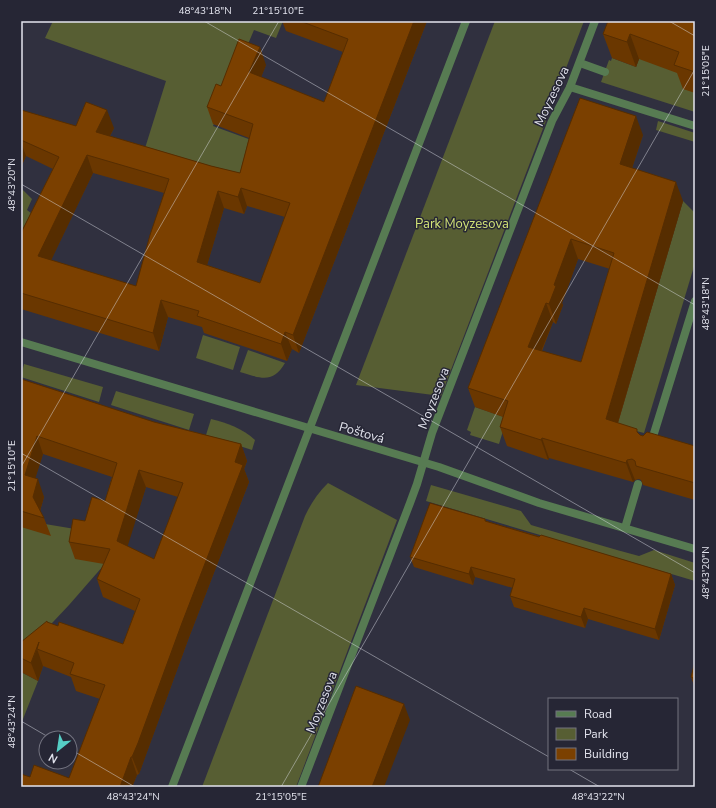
<svg xmlns="http://www.w3.org/2000/svg" width="716" height="808" font-family="'Nunito Sans',sans-serif">
<style>
.green{fill:#575e33}
.lines{fill:none;stroke-linecap:round;stroke-linejoin:round}
.service{stroke:#577b52;stroke-width:8}
.minor{stroke:#577b52;stroke-width:8}
.tertiary{stroke:#577b52;stroke-width:8}
.wall{fill:#6a3700;fill-rule:evenodd}
.shaded-wall{fill:#562d00}
.building{fill:#7b4000;stroke:#562d00;fill-rule:evenodd}
.ticks{fill:none;stroke:#e3e4ee;stroke-width:1;stroke-opacity:0.45}
.labels{text-anchor:middle;stroke-width:3;stroke-linejoin:round;paint-order:stroke}
.street-label{font-size:13px;fill:#e3e4ee;stroke:#262635}
.park-label{font-size:13px;fill:#d3e477;stroke:#262635}
.neatline{fill:none;stroke:#e3e4ee;stroke-width:1.5}
.ticks-label{font-size:10px;text-anchor:middle;fill:#e3e4ee}
</style>
<rect width="100%" height="100%" fill="#30303f"/>
<g class="green">
<polygon points="53,21 283,21 276,38 254,30 213,126 254,141 239,190 141,161 166,81 45,38"/>
<polygon points="495,21 584,21 441,396 356,385"/>
<polygon points="681,21 695,93 695,112 601,82 609,60 611,61 612,58 636,67 639,59"/>
<polygon points="658,121 695,133 695,142 656,130"/>
<polygon points="21,188 32,199 27,210 31,213 21,232 21,195 22,192"/>
<polygon points="683,201 695,213 695,263 644,433 617,426"/>
<polygon points="203,335 240,347 233,370 196,358"/>
<path d="M248,350L285,363C273,384 260,378 240,372Z"/>
<polygon points="24,364 103,387 99,402 21,377"/>
<polygon points="116,391 194,414 189,430 111,405"/>
<polygon points="475,407 507,418 499,444 470,435 471,432 467,430"/>
<path d="M211,419C227,423 242,428 255,440L252,450L206,435Z"/>
<path d="M328,483L397,520L296,787H202L305,516C311,503 318,493 328,483Z"/>
<polygon points="431,485 521,511 531,525 617,550 639,556 654,550 695,563 695,581 426,501"/>
<polygon points="45,524 93,532 124,542 69,605 21,656 21,526"/>
<polygon points="21,672 38,681 21,724"/>
</g>
<g class="lines">
<g class="service">
<polyline points="580,63 605,72"/>
<polyline points="570,87 695,126"/>
<polyline points="651,443 695,301"/>
<polyline points="625,528 638,484"/>
<polyline points="301,787 410,503 417,484 432,433 552,121 570,87 595,21"/>
</g>
<polyline class="minor" points="21,342 439,467 539,503 695,549"/>
<polyline class="tertiary" points="172,787 466,21"/>
</g>
<g class="wall">
<path d="M282,21H427L299,353L292,349L287,361L204,333L202,327L168,317L159,351L21,309V233L53,169L26,156L21,167V110L76,126L114,128L110,136L211,166L240,173L249,138L213,124L207,107L221,86L266,65L261,77L324,102L343,52L286,31ZM93,173L164,193L136,286L51,260ZM247,206L285,217L260,283L207,265L224,208L244,214Z"/>
<polygon points="695,21 695,93 683,89 677,73 639,59 636,67 612,58 603,34"/>
<path d="M643,135L632,168L683,201L618,423L639,434L640,435L695,446V500L643,485L641,480L639,479L635,480L633,482L549,458L548,460L507,446L500,427L503,417L475,407L468,388ZM578,259L610,269L581,362L542,351L553,322L556,324L563,305L562,303Z"/>
<path d="M21,379L154,422L241,444L247,461L244,469L249,482L188,640L144,760L139,774L137,775L132,787L30,777L69,778L100,699L76,691L71,677L43,666L38,681L21,672V642L48,623L123,644L135,611L103,597L97,579L104,564L75,559L69,542L85,521L105,501L112,477L43,454L35,478L44,497L40,511L44,518L51,536L21,527ZM146,487L178,497L154,559L127,546Z"/>
<polygon points="485,519 486,521 671,574 675,585 659,640 588,619 585,628 514,607 510,596 513,588 475,577 473,585 414,567 410,557"/>
<polygon points="695,662 695,688 691,677"/>
</g>
<g class="shaded-wall">
<polygon points="414,21 427,21 299,353 293,335"/>
<polygon points="630,34 639,59 636,67 627,42"/>
<polygon points="260,47 266,65 256,90 249,72"/>
<polygon points="107,110 114,128 103,149 96,132"/>
<polygon points="636,116 643,135 627,183 620,164"/>
<polygon points="21,142 26,156 21,167"/>
<polygon points="87,155 93,173 45,273 38,256"/>
<polygon points="676,182 683,201 613,439 606,419"/>
<polygon points="241,188 247,206 244,214 238,197"/>
<polygon points="218,191 224,208 203,279 197,262"/>
<polygon points="571,239 578,259 562,303 563,305 556,324 549,304 554,285"/>
<polygon points="161,300 168,317 159,351 153,333"/>
<polygon points="546,303 553,322 535,366 528,347"/>
<polygon points="285,332 292,349 287,361 281,344"/>
<polygon points="37,436 43,454 31,492 25,475"/>
<polygon points="542,438 549,458 548,460 541,440"/>
<polygon points="241,444 247,461 244,469 249,482 188,640 139,774 132,757"/>
<polygon points="627,460 635,480 633,482 626,463"/>
<polygon points="139,470 146,487 124,558 117,541"/>
<polygon points="38,479 44,497 39,514 33,497"/>
<polygon points="471,567 475,577 473,585 469,574"/>
<polygon points="671,574 675,585 659,640 655,629"/>
<polygon points="584,608 588,619 585,628 581,617"/>
<polygon points="37,649 43,666 38,681 31,663"/>
<polygon points="404,704 410,720 384,787 372,787"/>
<polygon points="131,757 137,775 132,787 120,787"/>
</g>
<g class="building">
<path d="M300,21H414L293,335L285,332L281,344L197,316L199,311L161,300L153,333L21,293V233L59,157L21,140V110L76,126L86,102L107,110L96,132L211,166L240,173L253,124L207,107L216,84L221,86L239,39L260,47L249,72L324,102L348,39ZM87,155L169,179L150,235L136,286L38,256ZM241,188L290,203L260,283L197,262L218,191L238,197Z"/>
<polygon points="608,21 695,21 695,72 674,65 679,52 630,34 627,42 603,34"/>
<path d="M580,98L636,116L620,164L676,182L606,419L637,429V432L640,435L643,436L647,432L695,446V483L636,466L635,461L632,459L627,460L626,463L542,438L541,440L500,427L508,401L468,388ZM571,239L614,253L581,362L528,347L546,303L549,304L556,286L554,285Z"/>
<path d="M21,379L154,422L241,444L235,462L243,465L182,623L138,743L132,757H131L120,787H21V774L30,777L34,765L69,778L105,685L70,674L74,663L37,649L39,642L31,663L21,658V642L47,621V622L58,626L59,622L123,644L140,599L97,579L110,549L69,542L73,519L85,521L92,497L105,501L117,463L37,436L25,475L38,479L33,497L44,518L21,511ZM139,470L183,483L154,559L117,541Z"/>
<polygon points="430,503 485,519 485,521 539,537 541,535 671,574 655,629 584,608 581,617 510,596 515,579 471,567 469,574 410,557"/>
<polygon points="695,662 695,679 691,677"/>
<polygon points="356,686 404,704 372,787 318,787"/>
</g>
<path class="ticks" d="M204,21L695,305M669,21L695,36M21,184L695,573M21,453L549,757M21,467L279,21M21,721L50,738M70,749L135,787M569,769L600,787M281,787L695,69"/>
<g class="labels">
<g class="street-label">
<text transform="translate(551 96) rotate(-65)" y="5">Moyzesova</text>
<text transform="translate(433 398) rotate(-69)" y="5">Moyzesova</text>
<text transform="translate(362 432) rotate(16)" y="5">Poštová</text>
<text transform="translate(321 702) rotate(-69)" y="5">Moyzesova</text>
</g>
<g class="park-label">
<text x="462" y="228">Park Moyzesova</text>
</g>
</g>
<rect width="716" height="808" fill="none" stroke="#262635" stroke-width="44"/>
<rect x="548" y="698" width="130" height="72" fill="#262635" stroke="#72727f"/>
<rect x="556" y="711" width="20" height="6" fill="#577b52" stroke="#72727f"/>
<text x="584" y="718" font-size="12" fill="#e3e4ee">Road</text>
<rect x="556" y="728" width="20" height="12" fill="#575e33" stroke="#72727f"/>
<text x="584" y="738" font-size="12" fill="#e3e4ee">Park</text>
<rect x="556" y="748" width="20" height="12" fill="#7b4000" stroke="#72727f"/>
<text x="584" y="758" font-size="12" fill="#e3e4ee">Building</text>
<g transform="translate(58 750) rotate(210)"><circle r="19" fill="#262635" stroke="#72727f"/>
<path d="M0-3L7 15L0 10L-7 15Z" fill="#55cec5"/>
<text y="-6" font-size="11" font-weight="bold" text-anchor="middle" fill="#e3e4ee">N</text>
</g>
<rect x="22" y="22" width="672" height="764" class="neatline"/>
<g class="ticks-label">
<text x="205" y="14">48°43'18"N</text>
<text x="278" y="14">21°15'10"E</text>
<text transform="translate(705 71) rotate(-90)" y="4">21°15'05"E</text>
<text transform="translate(11 185) rotate(-90)" y="4">48°43'20"N</text>
<text transform="translate(705 304) rotate(-90)" y="4">48°43'18"N</text>
<text transform="translate(11 466) rotate(-90)" y="4">21°15'10"E</text>
<text transform="translate(705 573) rotate(-90)" y="4">48°43'20"N</text>
<text transform="translate(11 722) rotate(-90)" y="4">48°43'24"N</text>
<text x="133" y="800">48°43'24"N</text>
<text x="281" y="800">21°15'05"E</text>
<text x="598" y="800">48°43'22"N</text>
</g>
</svg>
